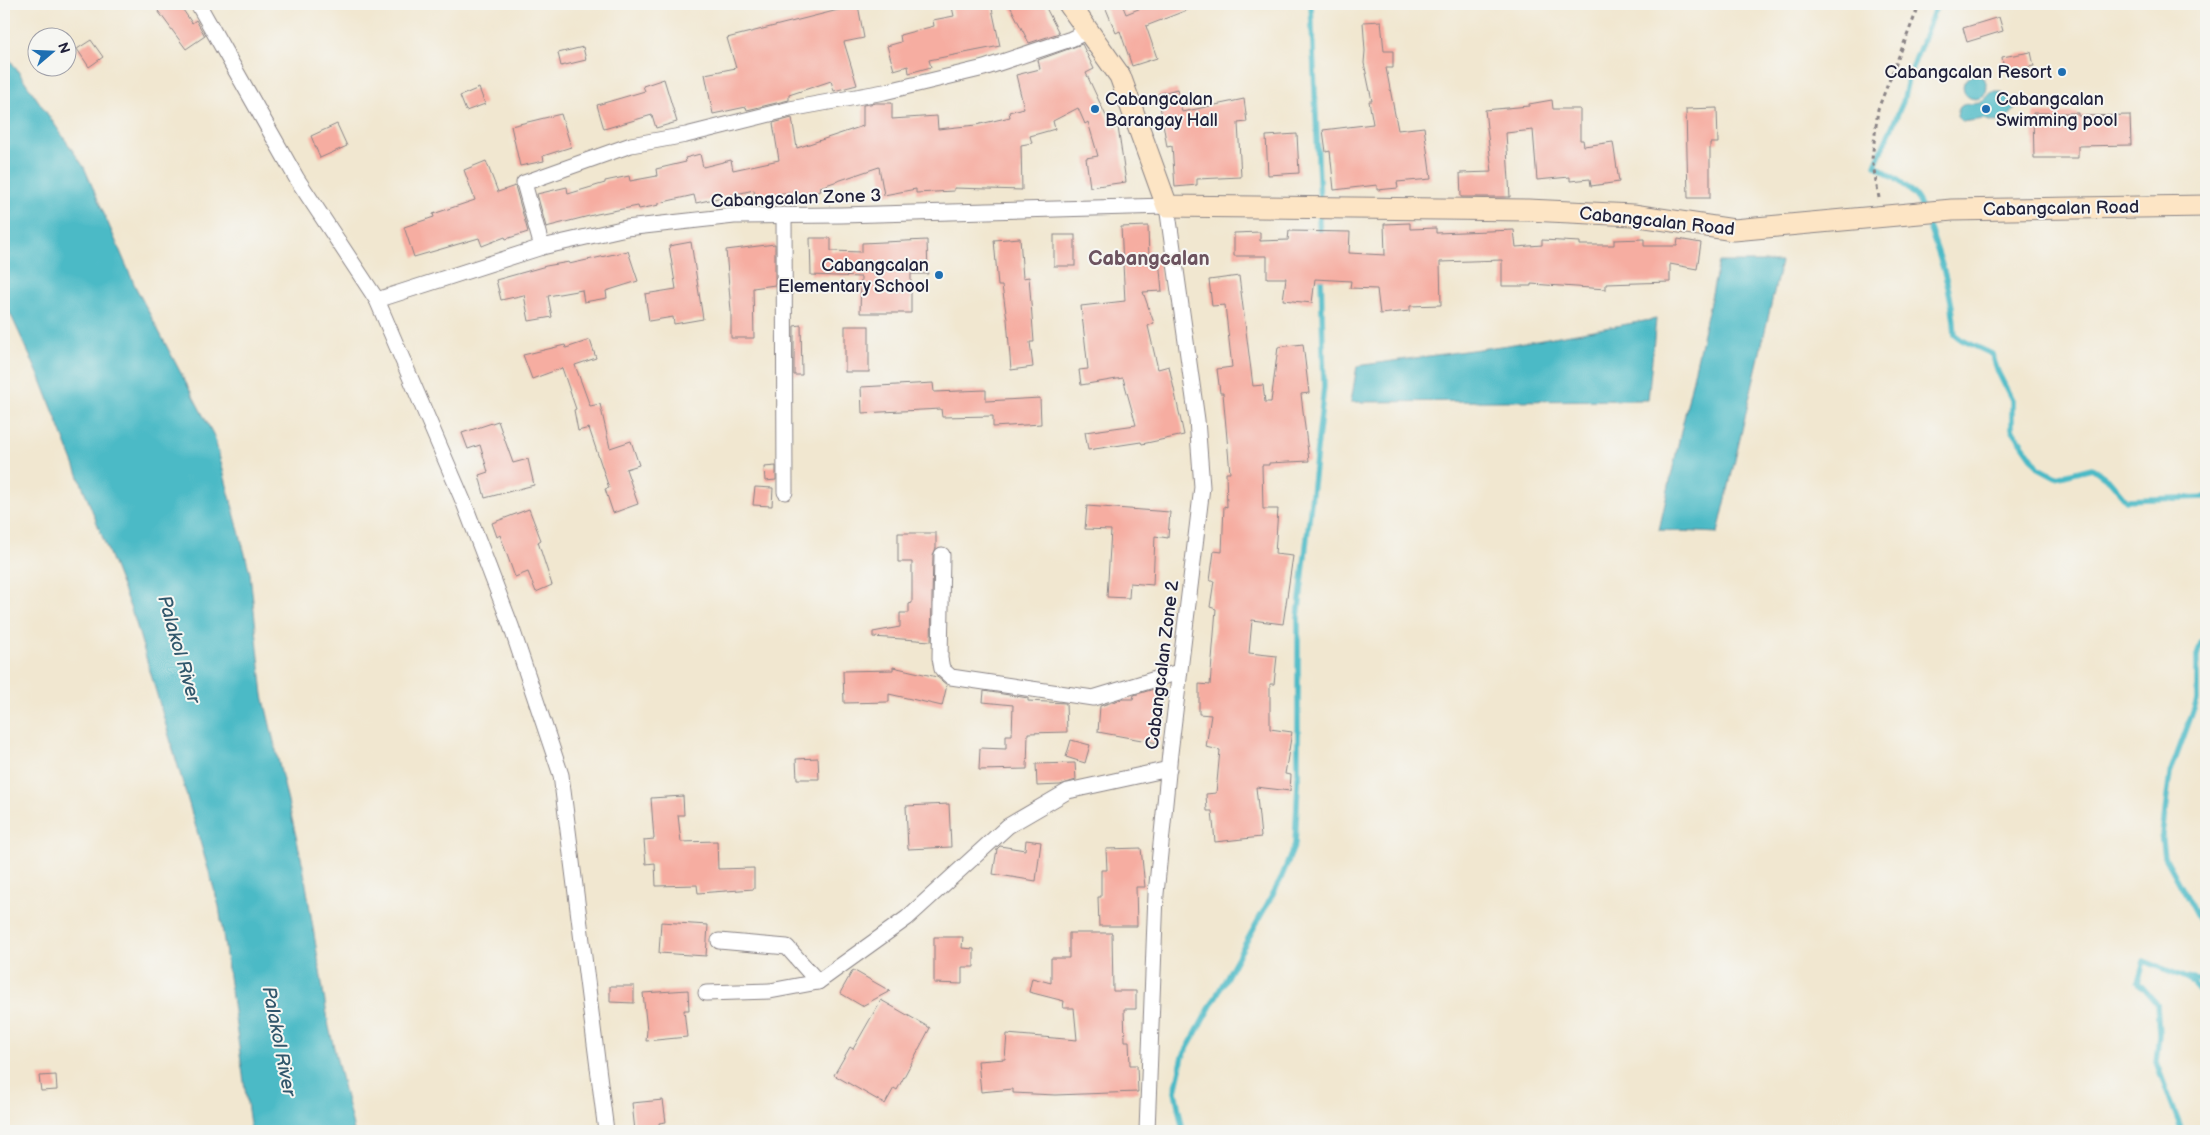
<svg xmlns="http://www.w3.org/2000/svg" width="2210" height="1135" font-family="'Balsamiq Sans',sans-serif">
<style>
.water{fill:#4cbac6;stroke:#376e80}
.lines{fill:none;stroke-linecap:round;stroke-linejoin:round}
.stream{stroke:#4cbac6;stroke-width:5.5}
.building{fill:#f6ada1}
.street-casing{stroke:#8a8486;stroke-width:17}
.secondary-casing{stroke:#8a8486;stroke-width:23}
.path{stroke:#8a8486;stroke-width:3;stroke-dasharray:4 4;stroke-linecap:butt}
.street{stroke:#fff;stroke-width:15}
.secondary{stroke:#fde5c5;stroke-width:21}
.poi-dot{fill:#1f6fb2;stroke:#f6f6f2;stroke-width:2}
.labels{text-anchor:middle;stroke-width:4;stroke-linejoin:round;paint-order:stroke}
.poi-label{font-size:18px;fill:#22223b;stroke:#f6f6f2;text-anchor:end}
.street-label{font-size:18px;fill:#22223b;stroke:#f6f6f2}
.water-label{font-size:19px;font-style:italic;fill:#31576c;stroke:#f6f6f2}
.quarter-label{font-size:20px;font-weight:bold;fill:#6c535f;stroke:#f6f6f2}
</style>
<rect width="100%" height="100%" fill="#f6f6f2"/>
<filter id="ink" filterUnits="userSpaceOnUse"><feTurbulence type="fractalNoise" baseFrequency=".02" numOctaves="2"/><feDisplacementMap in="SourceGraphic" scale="10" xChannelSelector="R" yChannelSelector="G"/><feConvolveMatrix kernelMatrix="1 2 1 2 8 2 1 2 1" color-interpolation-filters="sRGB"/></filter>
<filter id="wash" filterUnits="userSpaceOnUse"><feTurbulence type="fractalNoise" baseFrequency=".0096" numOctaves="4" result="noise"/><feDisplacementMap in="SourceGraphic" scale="20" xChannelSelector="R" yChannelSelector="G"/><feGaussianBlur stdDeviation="1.12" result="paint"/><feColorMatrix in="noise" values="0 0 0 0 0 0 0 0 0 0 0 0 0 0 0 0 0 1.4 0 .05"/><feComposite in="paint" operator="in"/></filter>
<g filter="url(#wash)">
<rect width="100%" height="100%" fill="#f1e7d0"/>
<g class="water">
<polygon points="4,51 84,167 135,286 214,436 250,573 263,695 303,866 329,1027 354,1131 251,1131 219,906 135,620 41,380 4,300"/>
<circle cx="1975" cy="87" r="12"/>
<path d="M1992,92H2002L2014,103V110L2005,121L1993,122L1984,119L1962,122L1957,117C1958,101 1967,105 1979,103C1984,102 1988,95 1992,92Z"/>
<polygon points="1719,262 1781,262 1718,533 1659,530"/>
<polygon points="1656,319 1648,400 1351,402 1357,366 1508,345"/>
</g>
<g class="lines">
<g class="stream">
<polyline points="1311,4 1320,203"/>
<path d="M1922,208C1916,189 1890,175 1875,165L1903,102L1908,79L1934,11L1940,4"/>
<path d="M1925,216C1940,256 1953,293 1955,335L1962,340L1992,354L1998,372L2012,400V429L2039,468L2056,477L2092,468L2110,481L2126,500L2206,497"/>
<polyline points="1319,218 1320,238"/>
<polyline points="2206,639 2201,643 2197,656 2197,700 2170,774 2162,834 2165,857 2203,926 2206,935"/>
<polyline points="2187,978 2206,999"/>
<polyline points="1183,1131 1175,1091 1183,1056 1280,881 1295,844 1298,784 1298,618 1324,387 1321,272"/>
<polyline points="2182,1131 2156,1062 2159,1034 2157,1004 2138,982 2144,961 2187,978 2203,981 2206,973"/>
</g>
</g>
<g id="blocks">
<g class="building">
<polygon points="153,4 179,4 192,23 196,20 205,36 186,49"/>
<polygon points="991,4 1000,46 929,60 931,67 909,73 908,66 894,70 887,46 901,42 900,35 934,26 933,20 954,16 952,7"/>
<polygon points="1009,4 1044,4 1059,33 1029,43"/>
<polygon points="1104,4 1122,4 1126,14 1151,4 1200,5 1146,26 1157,58 1132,66 1120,31 1116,33"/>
<polygon points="858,5 864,38 844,42 857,85 834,91 831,81 789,95 789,100 747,110 746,107 713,114 705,74 736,68 727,38"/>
<polygon points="1999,17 2003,31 1967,42 1963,28"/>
<polygon points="1381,21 1384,51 1393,51 1393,68 1386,68 1398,130 1424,127 1431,179 1397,182 1398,188 1377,190 1377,185 1334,190 1330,151 1326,152 1323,130 1373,124 1369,101 1372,101 1364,63 1365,51 1363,22"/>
<polygon points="91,40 103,57 89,67 77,49"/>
<polygon points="1082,44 1094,69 1086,73 1112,129 1118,127 1126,182 1090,187 1086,158 1098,156 1088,122 1085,124 1078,108 1053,121 1055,129 1030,136 1032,143 1021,145 1022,190 954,188 954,191 916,193 916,189 884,195 879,167 820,187 821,191 795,198 793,191 755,199 754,190 696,203 694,195 659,203 659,205 639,209 638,206 597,214 546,227 537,194 567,187 568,194 605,183 605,181 629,176 630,181 657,176 656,169 686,162 685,158 700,154 703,167 731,160 733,170 779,160 773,123 792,118 797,148 863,126 863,105 876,103 892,103 892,119 937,116 938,129 976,125 1010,117 1009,112 1024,108 1016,75 1040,69 1038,60"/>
<polygon points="583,47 586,60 561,66 558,53"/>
<polygon points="2031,52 2034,66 2004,71 2002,57"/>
<polygon points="664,79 677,122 656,128 652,115 604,129 597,105 645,91 643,86"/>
<polygon points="479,88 485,104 466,111 460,96"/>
<polygon points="1177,89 1182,112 1244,99 1247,122 1238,123 1241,177 1197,179 1197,185 1175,187 1172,146 1167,147 1158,94"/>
<polygon points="1552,100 1553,109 1580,109 1580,140 1583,140 1584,146 1613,142 1619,182 1591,186 1590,179 1570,181 1570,177 1537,180 1533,130 1506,133 1510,197 1461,197 1460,173 1492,172 1485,110 1529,106 1529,104"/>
<polygon points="1717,108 1718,143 1710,143 1710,198 1688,198 1686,109"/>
<polygon points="2033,113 2078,113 2078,116 2130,115 2131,145 2078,146 2078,158 2034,158"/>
<polygon points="561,114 571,147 543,156 544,161 520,166 511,126"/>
<polygon points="337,124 347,146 320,158 311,136"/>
<polygon points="1297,134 1299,173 1268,175 1266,136"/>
<polygon points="486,161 498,192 515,186 528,232 506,239 505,237 482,246 479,238 414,257 404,227 434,217 433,214 475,200 464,170"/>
<polygon points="1410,223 1410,229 1436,228 1436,233 1514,230 1516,247 1542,245 1542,240 1580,242 1580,245 1614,245 1614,240 1644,239 1644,246 1677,246 1678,239 1701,243 1697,269 1670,264 1670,282 1606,284 1606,289 1531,284 1531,286 1502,286 1502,260 1440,262 1441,305 1410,306 1410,311 1380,314 1377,289 1350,288 1351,281 1315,279 1312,303 1283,300 1286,278 1267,278 1267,256 1234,256 1234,233 1260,232 1260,241 1288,240 1289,231 1350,232 1349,253 1385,255 1384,224"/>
<polygon points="1148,226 1149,260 1159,259 1162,291 1143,292 1154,323 1148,326 1158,369 1169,366 1184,435 1142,444 1141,442 1088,450 1085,432 1136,425 1123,378 1081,385 1079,370 1088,369 1081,306 1125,301 1121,227"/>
<rect x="1054" y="235" width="21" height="31"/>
<polygon points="810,238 831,238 831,251 862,252 862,243 927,240 928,274 911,274 911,313 860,313 861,277 811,275"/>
<polygon points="1020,238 1023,278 1029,277 1034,342 1030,342 1033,367 1011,370 1007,319 1002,286 998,286 994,240"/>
<polygon points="691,242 703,319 674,324 673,317 649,321 645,294 676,289 669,246"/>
<polygon points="775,244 775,285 753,288 754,338 731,338 731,311 726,250"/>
<polygon points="628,251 638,281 606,291 607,298 584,302 582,290 548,296 552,317 529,321 524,295 501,300 496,280 546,266 569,262 569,264"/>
<polygon points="1239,276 1253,386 1263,385 1265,402 1271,402 1278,347 1303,344 1309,393 1301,394 1309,461 1269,463 1269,465 1262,465 1263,509 1278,509 1275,554 1293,556 1283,624 1252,620 1249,653 1277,656 1274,684 1270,684 1270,729 1292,732 1285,774 1291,775 1290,791 1256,787 1261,837 1215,842 1212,811 1207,811 1206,794 1216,793 1220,750 1206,747 1211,715 1199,714 1199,684 1210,685 1216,609 1210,607 1214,581 1210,581 1214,551 1222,552 1224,506 1227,507 1226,473 1230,473 1223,393 1220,393 1217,369 1232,367 1225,305 1212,306 1209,280"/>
<polygon points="801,325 802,375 794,375 794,326"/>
<rect x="845" y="326" width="24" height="46"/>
<polygon points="590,340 596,358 575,365 590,406 600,404 610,448 631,441 639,465 626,469 638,504 613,513 605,489 609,488 589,428 578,431 574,410 576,409 562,368 532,379 523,355 565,345 566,348"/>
<polygon points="933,383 934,392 986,390 986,401 1040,398 1041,424 993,427 993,416 942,417 941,409 862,413 861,387"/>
<polygon points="498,421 513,463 528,459 534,485 485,498 479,475 488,472 480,445 468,449 462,433"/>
<polygon points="776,466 776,480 765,481 764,467"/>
<polygon points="755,487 773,488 772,506 753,505"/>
<polygon points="1087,506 1170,512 1168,538 1155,536 1153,585 1130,583 1129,598 1107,597 1111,530 1085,529"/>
<polygon points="529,509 541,540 538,542 552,585 536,592 528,572 515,577 500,535 497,537 492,523"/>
<polygon points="898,533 936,533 936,548 933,555 931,641 873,637 873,632 900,627 900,613 909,613 909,604 912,603 912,562 898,562"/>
<polygon points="893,667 937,677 947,685 942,706 889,694 889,702 844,703 843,671 893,670"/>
<polygon points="1164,686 1158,743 1098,732 1100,706 1122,699 1133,699 1134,695"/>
<polygon points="984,691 1028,698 1028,701 1066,703 1067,732 1028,733 1027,769 979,770 980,748 1006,749 1006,735 1012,735 1013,705 983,702"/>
<polygon points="1071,740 1090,745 1085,763 1066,757"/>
<polygon points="818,758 819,779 797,779 796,759"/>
<polygon points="1075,763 1076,780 1060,785 1037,786 1036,764"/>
<polygon points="683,796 684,815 678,815 681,842 717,841 718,869 754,868 754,889 698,893 697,885 656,886 655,863 646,864 644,840 654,839 651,798"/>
<polygon points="949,804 951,847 908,849 906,806"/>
<polygon points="1026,840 1041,842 1036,881 993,874 997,849 1000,846 1025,850"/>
<polygon points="1141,848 1145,887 1136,887 1137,926 1099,926 1098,897 1101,897 1101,870 1107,870 1106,849"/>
<polygon points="661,922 708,925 706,956 659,953"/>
<polygon points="1069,933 1112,933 1113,991 1136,991 1136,1009 1124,1009 1125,1041 1129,1041 1130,1065 1137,1065 1138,1092 1055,1095 1013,1093 1013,1089 981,1092 978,1061 1005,1059 1007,1034 1077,1040 1074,1008 1063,1008 1064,1001 1029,992 1032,978 1051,983 1051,958 1069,958"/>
<polygon points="934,937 963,937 962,948 974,949 974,967 962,967 962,984 934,983"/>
<polygon points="853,970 890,991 862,1006 840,993"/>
<polygon points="610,986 634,986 634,1003 610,1002"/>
<polygon points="688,990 689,1010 684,1010 687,1037 646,1041 647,1030 643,993"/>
<polygon points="881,1000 930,1028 897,1090 894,1088 885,1104 834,1075 850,1047 853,1049"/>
<polygon points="56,1075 57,1090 41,1091 39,1076"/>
<polygon points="663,1100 666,1122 659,1123 660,1131 635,1131 632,1103"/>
</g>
</g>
</g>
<g filter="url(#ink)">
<use href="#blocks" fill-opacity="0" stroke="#8a8486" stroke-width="1"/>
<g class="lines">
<defs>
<g id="street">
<polyline points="198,4 297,179 377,300 464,503 511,626 561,775 606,1131"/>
<polyline points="784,215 785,492"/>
<polyline points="542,247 524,183 631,145 686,135 790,109 884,92 984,68 1071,39 1088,31"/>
<polyline points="377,300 542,247 626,228 734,216 841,215 1167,206 1197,420 1202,487 1170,753 1156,894 1147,1131"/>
<polyline points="942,555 940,658 942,669 951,677 1093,698 1179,672"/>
<polyline points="719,941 787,947 818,982 907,918 1008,826 1068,791 1169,769"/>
<polyline points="706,993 770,991 818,982"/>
</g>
<polyline id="secondary" points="1069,4 1120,76 1167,206 1528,210 1633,215 1734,230 1952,210 2206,206"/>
</defs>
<use href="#street" class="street-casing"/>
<use href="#secondary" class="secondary-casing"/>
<polyline class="path" points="1879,198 1872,159 1878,109 1918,8 1923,4"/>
<use href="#street" class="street"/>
<use href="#secondary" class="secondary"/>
</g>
</g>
<g class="poi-dot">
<circle cx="2062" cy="72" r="5"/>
<circle cx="1095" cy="109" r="5"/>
<circle cx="1986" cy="109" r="5"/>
<circle cx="939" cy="275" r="5"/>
</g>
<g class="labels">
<g class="poi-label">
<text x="2052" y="78">Cabangcalan Resort</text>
<text x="1105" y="105" text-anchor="start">Cabangcalan<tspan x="1105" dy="21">Barangay Hall</tspan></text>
<text x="1996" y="105" text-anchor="start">Cabangcalan<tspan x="1996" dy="21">Swimming pool</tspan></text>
<text x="929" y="271">Cabangcalan<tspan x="929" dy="21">Elementary School</tspan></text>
</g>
<g class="street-label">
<text transform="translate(796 198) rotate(-2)" y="6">Cabangcalan Zone 3</text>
<text transform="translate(2061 208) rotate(-1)" y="6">Cabangcalan Road</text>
<text transform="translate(1657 221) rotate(6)" y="6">Cabangcalan Road</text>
<text transform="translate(1162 665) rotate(-83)" y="6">Cabangcalan Zone 2</text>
</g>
<g class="water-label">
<text transform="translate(180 649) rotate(74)" y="7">Palakol River</text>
<text transform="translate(280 1041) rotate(79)" y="7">Palakol River</text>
</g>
<g class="quarter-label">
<text x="1149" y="265">Cabangcalan</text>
</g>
</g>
<rect width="2210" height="1135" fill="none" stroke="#f6f6f2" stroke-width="20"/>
<g transform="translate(52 52) rotate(71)"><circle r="24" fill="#f6f6f2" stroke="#a1a1a9"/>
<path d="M0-4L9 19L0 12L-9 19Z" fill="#1f6fb2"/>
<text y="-8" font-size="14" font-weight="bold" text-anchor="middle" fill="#22223b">N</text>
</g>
</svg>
